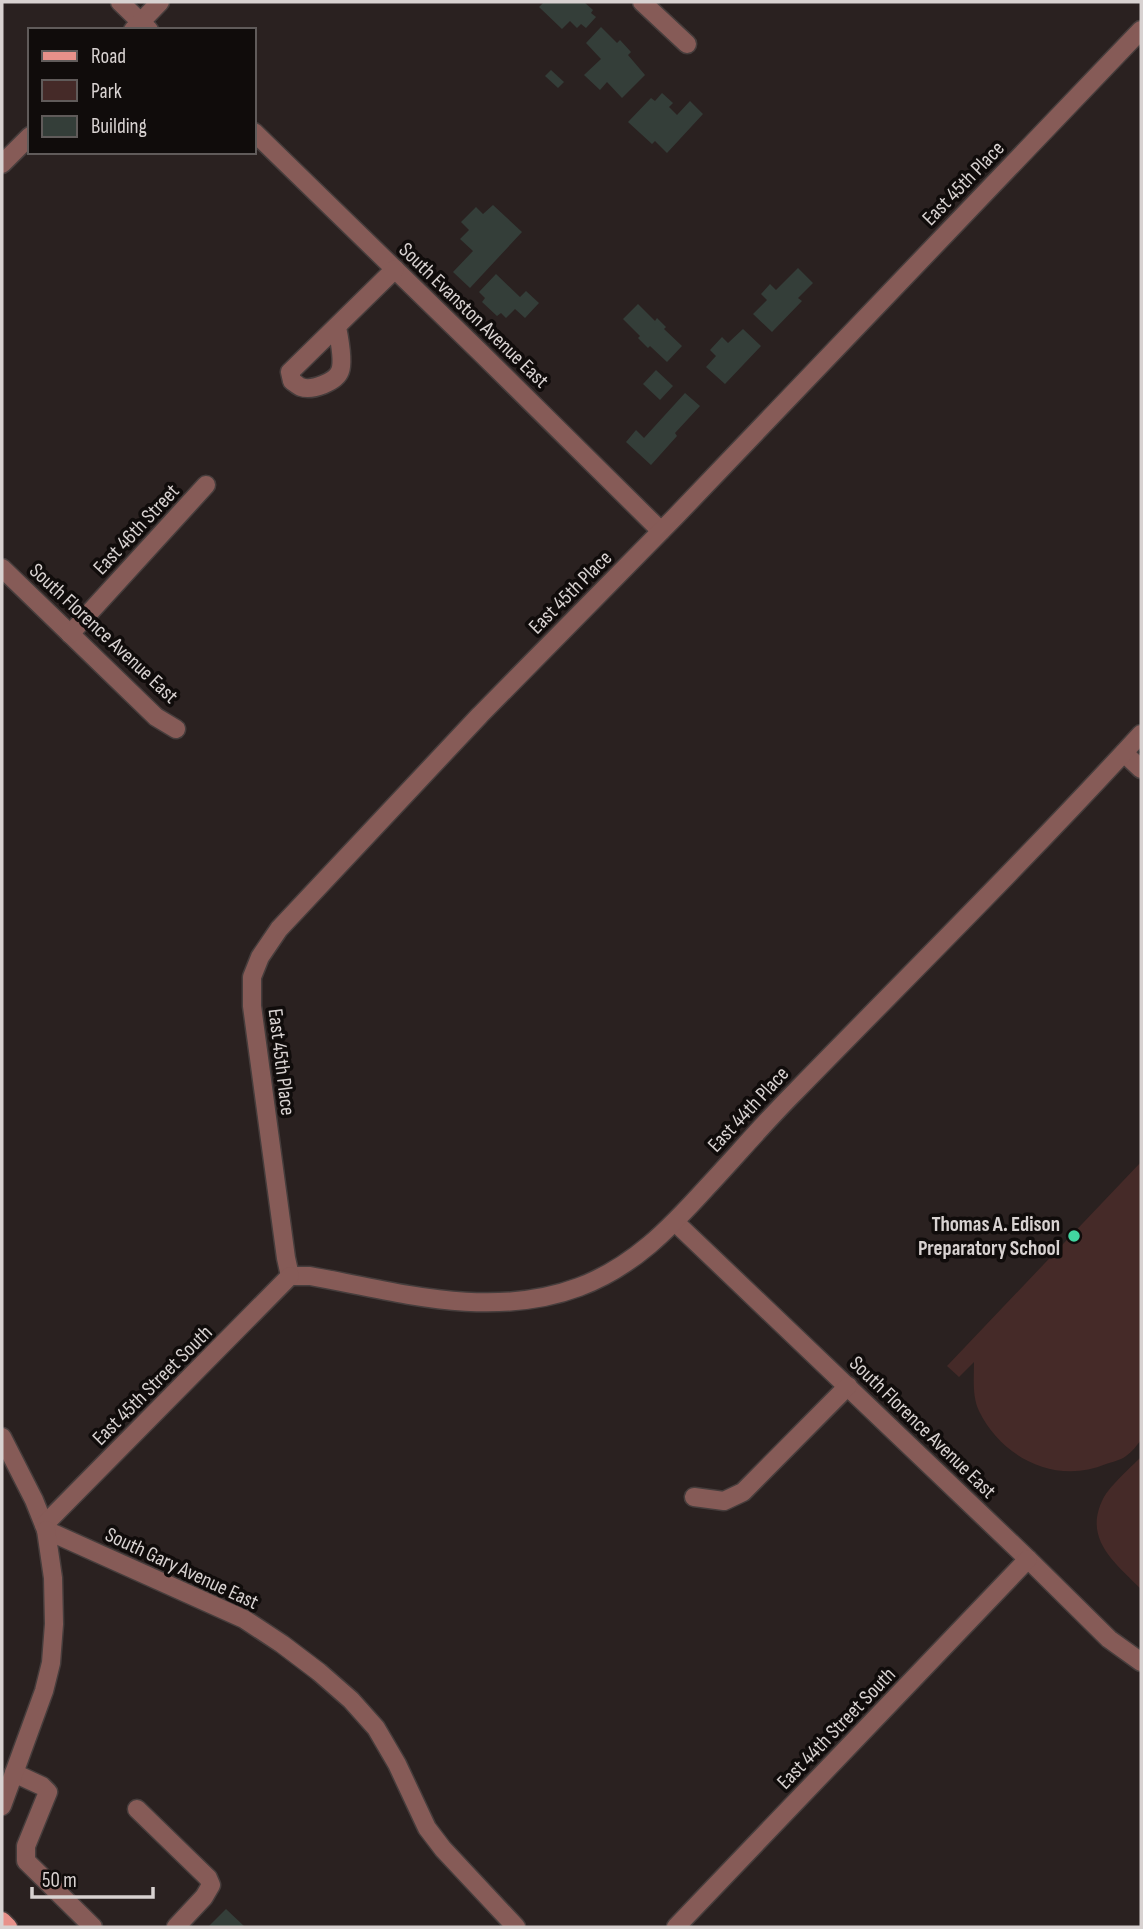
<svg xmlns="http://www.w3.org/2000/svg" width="1143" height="1929" font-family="'Sofia Sans Condensed',sans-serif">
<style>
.green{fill:#452a28}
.building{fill:#343e39}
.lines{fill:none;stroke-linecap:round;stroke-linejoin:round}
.minor-casing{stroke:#463d3c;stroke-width:21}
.major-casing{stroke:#463d3c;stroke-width:21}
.minor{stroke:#865b57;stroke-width:18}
.major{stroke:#e8918a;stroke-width:18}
.poi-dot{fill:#42d4a0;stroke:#100c0b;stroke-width:2.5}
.labels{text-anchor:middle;stroke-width:7;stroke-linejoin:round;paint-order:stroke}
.street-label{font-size:21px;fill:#d8d2d1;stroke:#100c0b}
.poi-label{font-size:21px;font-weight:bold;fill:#d8d2d1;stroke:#100c0b;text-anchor:end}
</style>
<rect width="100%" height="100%" fill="#2a2120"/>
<g class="green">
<path d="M1141,1162V1440C1137,1445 1132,1452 1126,1456C1121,1460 1112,1462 1106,1464C1056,1485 1002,1458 979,1411C972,1396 974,1378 974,1362L959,1377L947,1366Z"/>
<path d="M1141,1457V1589C1114,1562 1082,1538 1104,1497C1111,1485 1131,1467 1141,1457Z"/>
</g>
<g class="building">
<polygon points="544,2 584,2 593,10 591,13 596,17 586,28 581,24 577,28 570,21 562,29 539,7"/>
<polygon points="601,27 617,43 620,40 631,52 628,55 645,75 622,98 607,82 600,90 584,75 601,59 586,43"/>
<polygon points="551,70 564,82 558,88 545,76"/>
<polygon points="662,93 673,103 669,107 677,115 690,101 703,114 667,153 655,141 652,144 628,122 651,98 655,101"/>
<polygon points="493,205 522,232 470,288 453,272 473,251 460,239 469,230 461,222 476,207 483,214"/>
<polygon points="798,268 813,283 798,298 802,301 772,332 753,314 767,300 761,294 770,284 776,290"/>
<polygon points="496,274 520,297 526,291 539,303 525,318 515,309 506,318 501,313 497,316 482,302 485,298 479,292"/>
<polygon points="638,304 655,321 657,318 666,327 664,329 682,346 667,362 650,346 648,348 638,338 640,336 623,319"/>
<polygon points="743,329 761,346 725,384 706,367 716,356 710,350 722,337 728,343"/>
<polygon points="656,370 673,386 660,400 643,384"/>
<polygon points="685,393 700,406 675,433 677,436 651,465 626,442 636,430 644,438"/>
<polygon points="226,1909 245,1927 208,1927"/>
</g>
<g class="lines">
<defs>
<g id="minor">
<polyline points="120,2 149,30"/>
<polyline points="642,2 687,44"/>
<polyline points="133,30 160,2"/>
<polyline points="254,132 482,354 661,531"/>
<polyline points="2,164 30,136"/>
<path d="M337,327C339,337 344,361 340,371C336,382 312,391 301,387C298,386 295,383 292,381L290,372L395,269"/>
<polyline points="2,568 156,717 176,729"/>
<polyline points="70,634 206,485"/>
<polyline points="1124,753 1141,769"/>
<polyline points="675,1222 1028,1559 1109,1639 1141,1662"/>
<polyline points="290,1276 286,1258 252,1006 252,977 260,957 279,929 480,715 675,517 1141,30"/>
<path d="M290,1276H310C398,1292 491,1320 579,1287C633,1267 670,1228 708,1186C737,1155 765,1122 795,1092C911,973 1029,856 1141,734"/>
<polyline points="2,1437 34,1500 46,1530 244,1619 282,1644 319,1672 351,1700 376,1728 397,1764 427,1828 443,1849 516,1927"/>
<polyline points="694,1497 724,1501 743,1492 848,1386"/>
<polyline points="44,1525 290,1276"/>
<polyline points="14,1773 42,1786 48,1792 26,1846 26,1861 93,1927"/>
<polyline points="2,1806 44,1691 51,1663 54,1624 53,1578 46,1530"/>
<polyline points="137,1809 208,1878 211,1885 204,1897 176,1927"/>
<polyline points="676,1927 1028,1559"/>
</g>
<polyline id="major" points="2,1921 8,1927"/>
</defs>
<use href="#minor" class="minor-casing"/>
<use href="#major" class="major-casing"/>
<use href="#minor" class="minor"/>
<use href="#major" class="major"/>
</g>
<circle class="poi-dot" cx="1074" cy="1236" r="7"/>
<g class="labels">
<g class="street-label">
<text transform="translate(963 183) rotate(-46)" y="7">East 45th Place</text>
<text transform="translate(474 315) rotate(44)" y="7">South Evanston Avenue East</text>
<text transform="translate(136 529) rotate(-47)" y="7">East 46th Street</text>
<text transform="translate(570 592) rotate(-45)" y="7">East 45th Place</text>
<text transform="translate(104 633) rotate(43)" y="7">South Florence Avenue East</text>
<text transform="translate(282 1062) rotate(83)" y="7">East 45th Place</text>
<text transform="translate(748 1109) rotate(-47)" y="7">East 44th Place</text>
<text transform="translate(152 1385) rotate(-45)" y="7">East 45th Street South</text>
<text transform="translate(923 1427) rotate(44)" y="7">South Florence Avenue East</text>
<text transform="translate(182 1568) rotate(25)" y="7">South Gary Avenue East</text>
<text transform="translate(836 1728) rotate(-46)" y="7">East 44th Street South</text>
</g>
<g class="poi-label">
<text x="1060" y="1231">Thomas A. Edison<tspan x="1060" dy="24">Preparatory School</tspan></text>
</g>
</g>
<rect width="1143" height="1929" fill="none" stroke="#d8d2d1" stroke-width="7"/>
<rect x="28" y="28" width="228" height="126" fill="#100c0b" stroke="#605b5a" stroke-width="2"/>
<rect x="42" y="51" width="35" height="10" fill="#e8918a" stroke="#605b5a" stroke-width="2"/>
<text x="91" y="63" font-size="21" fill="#d8d2d1">Road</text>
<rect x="42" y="80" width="35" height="21" fill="#452a28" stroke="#605b5a" stroke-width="2"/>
<text x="91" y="98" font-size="21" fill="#d8d2d1">Park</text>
<rect x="42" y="116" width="35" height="21" fill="#343e39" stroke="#605b5a" stroke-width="2"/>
<text x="91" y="133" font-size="21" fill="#d8d2d1">Building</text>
<path d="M32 1887v10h121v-10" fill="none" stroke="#d8d2d1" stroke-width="3.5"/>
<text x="42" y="1887" font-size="21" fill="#d8d2d1" stroke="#100c0b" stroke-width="5" paint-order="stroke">50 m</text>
</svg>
